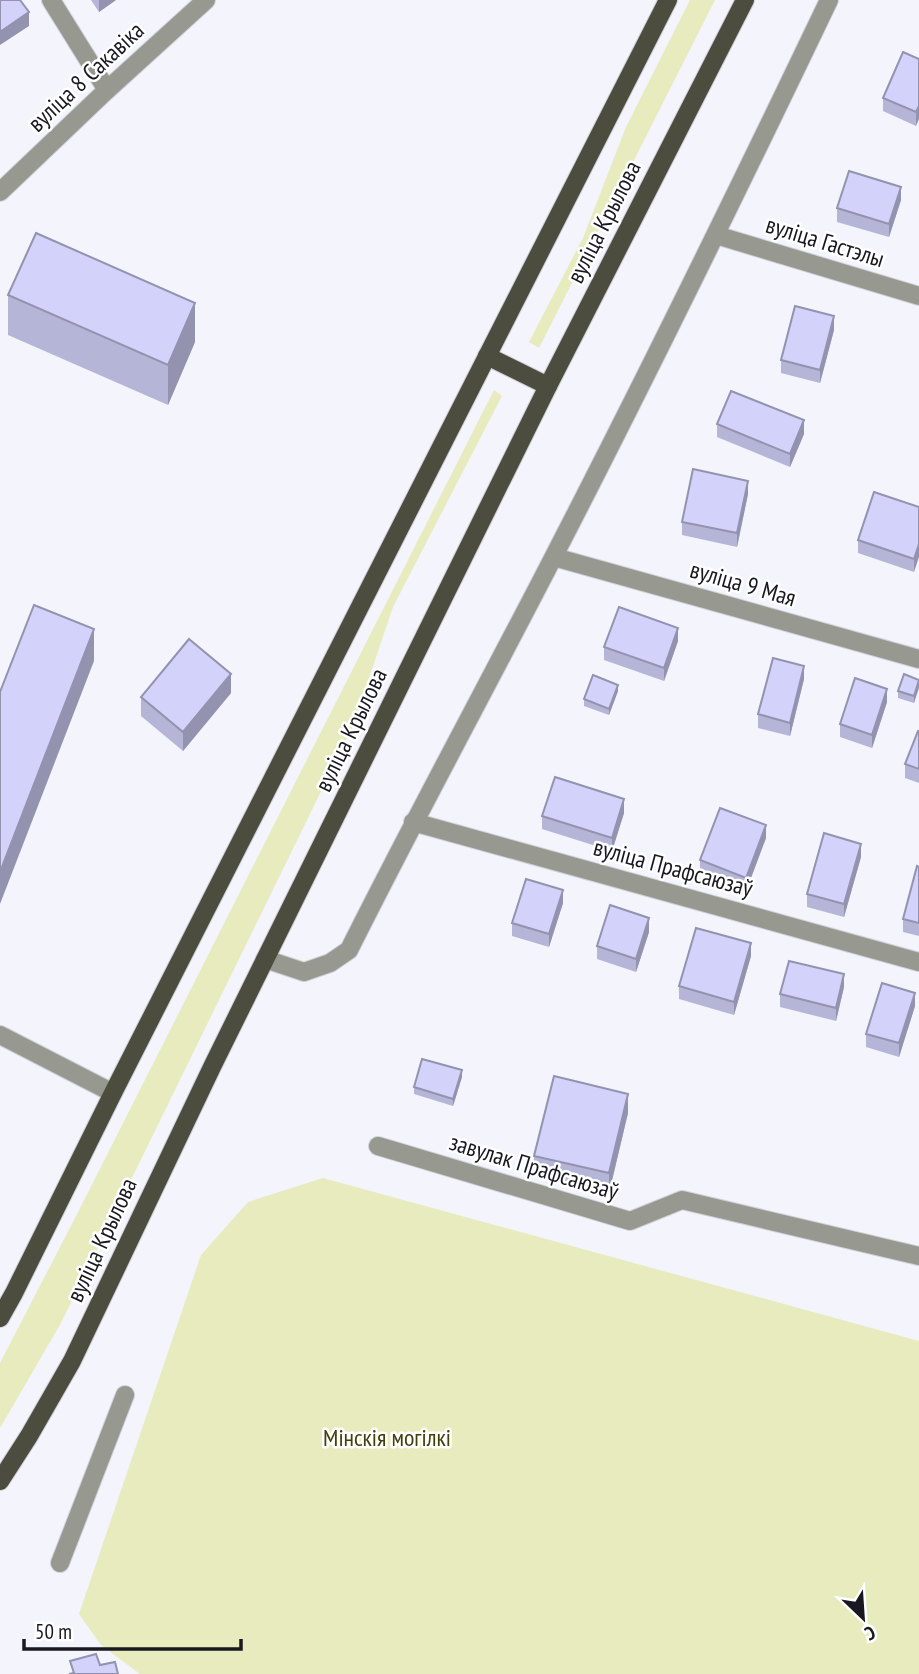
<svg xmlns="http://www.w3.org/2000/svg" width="919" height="1674" font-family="'PT Sans Narrow',sans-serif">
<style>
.green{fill:#e8ebbe}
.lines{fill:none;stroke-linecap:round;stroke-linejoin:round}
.minor-casing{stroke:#d0d1d9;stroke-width:20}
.major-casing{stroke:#d0d1d9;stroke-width:20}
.minor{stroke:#97988f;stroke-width:18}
.major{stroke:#4c4d3e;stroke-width:18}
.wall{fill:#b5b5d7}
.shaded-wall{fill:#9393af}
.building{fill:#d2d2fa;stroke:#9393af;stroke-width:2}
.labels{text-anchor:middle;stroke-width:5;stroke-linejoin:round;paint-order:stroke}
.street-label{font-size:24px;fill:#191820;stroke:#fff}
.park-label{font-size:24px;fill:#404008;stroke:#fff}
</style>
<rect width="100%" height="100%" fill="#f3f4fc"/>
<g class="green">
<polygon points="690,0 715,0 539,348 529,342 583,238 626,127"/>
<polygon points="494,390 502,396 393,607 352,728 61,1323 0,1428 0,1363 73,1222"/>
<polygon points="323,1178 919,1341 919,1674 140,1674 101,1645 79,1614 201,1255 248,1202"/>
</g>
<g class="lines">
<defs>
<g id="minor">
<polyline points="51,0 107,90"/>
<polyline points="0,192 107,90 206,0"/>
<polyline points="716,235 919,296"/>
<polyline points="554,557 919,659"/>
<polyline points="413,822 919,962"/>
<path d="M265,959L304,972L330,963L349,950C415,818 486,688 554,556C649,372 740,186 829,0"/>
<polyline points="0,1035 113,1093"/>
<polyline points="378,1146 630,1221 682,1200 919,1256"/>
<polyline points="60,1563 125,1395"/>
</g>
<g id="major">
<polyline points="487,356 548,386"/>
<polyline points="0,1318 14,1293 113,1093 668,0"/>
<polyline points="0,1481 29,1436 72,1361 212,1067 548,386 745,0"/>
</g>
</defs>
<use href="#minor" class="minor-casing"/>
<use href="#major" class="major-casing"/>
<use href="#minor" class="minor"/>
<use href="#major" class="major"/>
</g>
<g class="wall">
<polygon points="91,0 116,0 99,12"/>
<polygon points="919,59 916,126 883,111 883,98"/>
<polygon points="901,200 889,237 837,222 837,208"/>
<polygon points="8,295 195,342 168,405 8,335"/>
<polygon points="834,330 820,383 781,373 781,360"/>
<polygon points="717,424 804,434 790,467 717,437"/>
<polygon points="748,494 737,547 682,535 682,522"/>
<polygon points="919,507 914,572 858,553 858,540"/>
<polygon points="678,641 664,681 604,660 604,647"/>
<polygon points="804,679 790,736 758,728 758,714"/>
<polygon points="919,680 914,703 898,698 898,691"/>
<polygon points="618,691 609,715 584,706 584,699"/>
<polygon points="231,693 183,751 141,716 141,697"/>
<polygon points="887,702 872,748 840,737 840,724"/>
<polygon points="919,731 919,783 905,778 905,764"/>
<polygon points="624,813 612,851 542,829 542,816"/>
<polygon points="766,838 746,891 700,873 700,860"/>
<polygon points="861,857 844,917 807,907 807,894"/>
<polygon points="919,867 919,936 903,932 903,919"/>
<polygon points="563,903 549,947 512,936 512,923"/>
<polygon points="649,932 636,972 597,959 597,946"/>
<polygon points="751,956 734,1015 679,999 679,986"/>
<polygon points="844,987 836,1021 780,1007 780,994"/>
<polygon points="915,1006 899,1057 866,1047 866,1034"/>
<polygon points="462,1077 453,1106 414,1094 414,1087"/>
<polygon points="628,1113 609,1193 534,1175 534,1156"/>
</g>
<g class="shaded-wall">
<polygon points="99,0 116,0 99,12"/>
<polygon points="29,12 29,26 0,45 0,32"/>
<polygon points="919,106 919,119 916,126 916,112"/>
<polygon points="901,187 901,200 889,237 889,224"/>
<polygon points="195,303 195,342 168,405 168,365"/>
<polygon points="834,316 834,330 820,383 820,370"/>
<polygon points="804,420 804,434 790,467 790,454"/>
<polygon points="748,481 748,494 737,547 737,533"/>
<polygon points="919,544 919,557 914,572 914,559"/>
<polygon points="678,628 678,641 664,681 664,668"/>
<polygon points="94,629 94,661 0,904 0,872"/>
<polygon points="804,666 804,679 790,736 790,723"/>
<polygon points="231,674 231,693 183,751 183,732"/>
<polygon points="919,681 919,688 914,703 914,696"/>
<polygon points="618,685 618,691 609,715 609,709"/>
<polygon points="887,689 887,702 872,748 872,735"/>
<polygon points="624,799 624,813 612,851 612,838"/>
<polygon points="766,825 766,838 746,891 746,878"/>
<polygon points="861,844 861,857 844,917 844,904"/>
<polygon points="563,890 563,903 549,947 549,934"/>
<polygon points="649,918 649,932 636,972 636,959"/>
<polygon points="751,943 751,956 734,1015 734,1002"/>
<polygon points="844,974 844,987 836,1021 836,1008"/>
<polygon points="915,993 915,1006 899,1057 899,1043"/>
<polygon points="462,1070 462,1077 453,1106 453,1099"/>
<polygon points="628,1094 628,1113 609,1193 609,1173"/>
</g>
<g class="building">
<polygon points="0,0 20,0 29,12 0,32"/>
<polygon points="903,52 919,59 919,106 916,112 883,98"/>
<polygon points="849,171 901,187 889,224 837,208"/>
<polygon points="36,233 195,303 168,365 8,295"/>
<polygon points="795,306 834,316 820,370 781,360"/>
<polygon points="731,391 804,420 790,454 717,424"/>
<polygon points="693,469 748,481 737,533 682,522"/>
<polygon points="874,492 919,507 919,544 914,559 858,540"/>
<polygon points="34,605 94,629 0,872 0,692"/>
<polygon points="619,607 678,628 664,668 604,647"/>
<polygon points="189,639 231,674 183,732 141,697"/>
<polygon points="773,658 804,666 790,723 758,714"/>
<polygon points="904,674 919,680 914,696 898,691"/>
<polygon points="593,675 618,685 609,709 584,699"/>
<polygon points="855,678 887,689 872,735 840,724"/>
<polygon points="918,731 919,731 919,769 905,764"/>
<polygon points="555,777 624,799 612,838 542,816"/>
<polygon points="720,808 766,825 746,878 700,860"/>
<polygon points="824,833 861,844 844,904 807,894"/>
<polygon points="917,866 919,867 919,923 903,919"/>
<polygon points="526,879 563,890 549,934 512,923"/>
<polygon points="610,905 649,918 636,959 597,946"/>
<polygon points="696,928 751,943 734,1002 679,986"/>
<polygon points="789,961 844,974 836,1008 780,994"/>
<polygon points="882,983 915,993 899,1043 866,1034"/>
<polygon points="422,1059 462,1070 453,1099 414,1087"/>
<polygon points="554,1076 628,1094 609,1173 534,1156"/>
<polygon points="96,1654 100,1665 115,1662 118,1674 69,1674 74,1673 70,1661"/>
</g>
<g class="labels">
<g class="street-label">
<text transform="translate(86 77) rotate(-43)" y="8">вуліца 8 Сакавіка</text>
<text transform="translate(604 222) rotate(-63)" y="8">вуліца Крылова</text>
<text transform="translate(825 242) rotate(17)" y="8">вуліца Гастэлы</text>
<text transform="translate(743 584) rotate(16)" y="8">вуліца 9 Мая</text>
<text transform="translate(351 730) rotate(-64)" y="8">вуліца Крылова</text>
<text transform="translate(673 868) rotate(15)" y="8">вуліца Прафсаюзаў</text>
<text transform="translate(534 1167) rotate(17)" y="8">завулак Прафсаюзаў</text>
<text transform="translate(102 1240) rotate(-65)" y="8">вуліца Крылова</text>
</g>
<g class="park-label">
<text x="387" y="1446">Мінскія могілкі</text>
</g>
</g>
<g transform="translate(863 1618) rotate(155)" stroke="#ffffff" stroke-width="5" paint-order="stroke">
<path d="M0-5L12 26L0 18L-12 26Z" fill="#191820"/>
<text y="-10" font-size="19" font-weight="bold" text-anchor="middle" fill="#191820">С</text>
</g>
<path d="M24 1639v10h217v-10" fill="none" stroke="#191820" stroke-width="3.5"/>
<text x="35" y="1639" font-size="21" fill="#191820" stroke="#ffffff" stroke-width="5" paint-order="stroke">50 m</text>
</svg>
